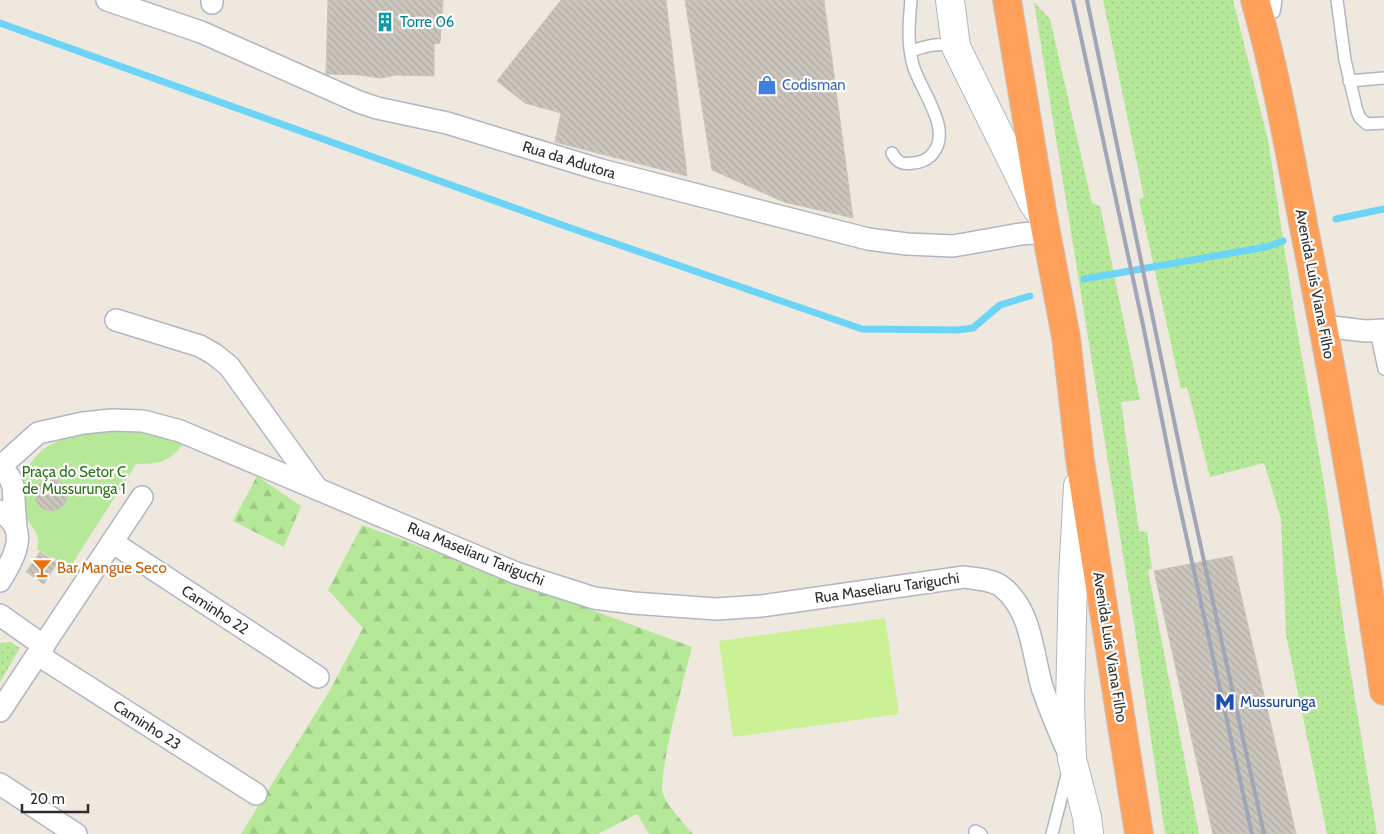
<svg xmlns="http://www.w3.org/2000/svg" width="1384" height="834" font-family="Cabin,sans-serif">
<style>
.grass{fill:url(#grass-dots)}
.forest{fill:url(#forest-firs)}
.park{fill:#b5e999}
.pitch{fill:#caf194}
.lines{fill:none;stroke-linecap:round;stroke-linejoin:round}
.stream{stroke:#6cd4f7;stroke-width:7}
.building{fill:url(#building-back-hatch);stroke:#cbc4b8}
.lane-casing{stroke:#b3b6c1;stroke-width:14}
.street-casing{stroke:#b3b6c1;stroke-width:24}
.secondary-casing{stroke:#b3b6c1;stroke-width:30}
.highway-casing{stroke:#c8c8c8;stroke-width:30}
.lane{stroke:#fff;stroke-width:11}
.street{stroke:#fff;stroke-width:21}
.secondary{stroke:#fff;stroke-width:28}
.highway{stroke:#ffa05a;stroke-width:28}
.rail{stroke:#a1a5b8;stroke-width:4}
.labels{text-anchor:middle;stroke-width:4.5;stroke-linejoin:round;paint-order:stroke}
.culture-label{font-size:15px;fill:#0d838f;stroke:#fff;text-anchor:start}
.shop-label{font-size:15px;fill:#366cbe;stroke:#fff;text-anchor:start}
.street-label{font-size:15px;fill:#2d2d2d;stroke:#fff}
.park-label{font-size:15px;fill:#2a7116;stroke:#fff}
.food-label{font-size:15px;fill:#c56008;stroke:#fff;text-anchor:start}
.transit-label{font-size:15px;fill:#164399;stroke:#fff;text-anchor:start}
</style>
<defs>
<pattern id="grass-dots" width="8" height="8" patternUnits="userSpaceOnUse" patternTransform="scale(1.25)"><rect width="8" height="8" fill="#b5e999"/><path d="M2 2h.1M6 6h.1" fill="none" stroke="#9cc884" stroke-width="1.8" stroke-linecap="round"/></pattern>
<pattern id="forest-firs" width="22" height="20" patternUnits="userSpaceOnUse" patternTransform="scale(1.25)"><rect width="22" height="20" fill="#b5e999"/><path d="M5 1l3.5 6h-7zM16 11l3.5 6h-7z" fill="#9cc884"/></pattern>
<pattern id="building-back-hatch" width="6" height="6" patternUnits="userSpaceOnUse" patternTransform="scale(1.25)"><rect width="6" height="6" fill="#cbc6bd"/><path d="M-1 5l2 2M0 0l6 6M5-1l2 2" fill="none" stroke="#afaaa3"/></pattern>
</defs>
<rect width="100%" height="100%" fill="#efe8df"/>
<g class="grass">
<polygon points="1103,0 1233,0 1268,140 1295,317 1324,483 1346,643 1377,834 1327,834 1286,635 1281,519 1264,463 1210,477 1187,387 1181,389 1139,199 1144,197"/>
<polygon points="1034,2 1050,19 1092,203 1100,206 1140,400 1121,402 1139,531 1147,532 1152,569 1148,570 1199,834 1165,834 1134,623"/>
<polygon points="10,642 20,648 0,682 0,643"/>
</g>
<g class="forest">
<polygon points="257,476 301,506 284,547 233,521"/>
<path d="M362,525L692,647C686,671 657,776 663,794C667,805 685,825 693,834H649L637,814L598,834H241L330,690L363,628L328,590Z"/>
</g>
<path class="park" d="M124,428L188,439C169,461 165,464 136,464L69,569L37,549C42,533 31,528 25,516C23,511 22,505 21,500L30,490L23,484C33,435 83,432 124,428Z"/>
<polygon class="pitch" points="885,618 899,714 733,737 719,641"/>
<g class="lines">
<g class="stream">
<polyline points="0,23 562,225 862,329 958,330 973,328 1000,305 1030,296"/>
<polyline points="1336,219 1384,209"/>
<polyline points="1084,279 1266,247 1283,241"/>
</g>
</g>
<g class="building">
<polygon points="328,0 443,0 440,43 434,44 434,76 396,75 380,78 360,75 326,74"/>
<polygon points="561,0 666,0 687,176 555,142 561,113 525,103 497,81"/>
<polygon points="685,0 824,0 853,218 784,202 712,170"/>
<circle cx="51" cy="495" r="16"/>
<polygon points="40,552 57,563 44,584 26,572"/>
<polygon points="1232,556 1296,834 1213,834 1154,571"/>
</g>
<g class="lines">
<defs>
<g id="lane">
<polyline points="1337,0 1345,60 1357,111 1360,118 1367,124 1384,123"/>
<polyline points="1274,12 1276,0"/>
<path d="M911,51C926,46 940,42 955,46"/>
<polyline points="1349,81 1384,78"/>
<path d="M892,153C897,162 902,165 913,163C920,163 929,159 933,153C953,129 920,90 913,65C907,43 909,22 911,0"/>
<polyline points="1376,331 1384,369"/>
<polyline points="975,834 975,831 981,834"/>
<polyline points="1052,834 1068,771"/>
</g>
<g id="street">
<polyline points="107,0 201,32 359,102 377,108 447,123 601,170 868,239 907,244 953,246 1021,234 1046,232"/>
<polyline points="212,3 212,0"/>
<polyline points="116,320 200,346 214,354 229,366 316,487"/>
<polyline points="1324,326 1365,331 1384,330"/>
<path d="M0,467L38,433L83,423L112,420L143,421L180,431L516,573L594,598L633,603L716,609L761,606L964,577C975,579 991,579 1001,586C1032,610 1032,652 1042,687C1050,710 1059,732 1069,754"/>
<polyline points="0,470 9,476 13,486 16,529"/>
<path d="M0,511C31,530 14,558 0,581"/>
<polyline points="112,542 318,677"/>
<polyline points="0,615 44,646"/>
<polyline points="38,655 256,794"/>
<polyline points="0,711 142,497"/>
<polyline points="0,784 76,834"/>
</g>
<g id="secondary">
<polyline points="950,0 956,47 1033,203 1042,215"/>
<polyline points="1078,486 1073,578 1070,703 1072,759 1087,817 1089,834"/>
</g>
<g id="highway">
<polyline points="1007,0 1043,216 1066,337 1080,460 1139,834"/>
<path d="M1255,0C1277,77 1290,155 1305,233C1335,385 1362,538 1384,691"/>
</g>
</defs>
<use href="#lane" class="lane-casing"/>
<use href="#street" class="street-casing"/>
<use href="#secondary" class="secondary-casing"/>
<use href="#highway" class="highway-casing"/>
<use href="#lane" class="lane"/>
<use href="#street" class="street"/>
<use href="#secondary" class="secondary"/>
<use href="#highway" class="highway"/>
<g class="rail">
<polyline points="1073,0 1143,325 1175,485 1252,834"/>
<polyline points="1087,0 1188,488 1264,834"/>
</g>
</g>
<defs>
<symbol id="building-bare" viewBox="-9 -9 18 18"><path d="M-4-6H4V6H1V3H-1V6H-4ZM-2.5-4.3h1.7v1.8h-1.7ZM.8-4.3h1.7v1.8H.8ZM-2.5-1h1.7V.8h-1.7ZM.8-1h1.7V.8H.8Z" fill="#0f9aa8" stroke="#fff" stroke-width="2.5" paint-order="stroke"/></symbol>
<symbol id="shop-bare" viewBox="-9 -9 18 18"><path d="M-5-2.5h2.3a2.7 3.5 0 0 1 5.4 0H5L5.5 6h-11ZM-1.5-2.5h3a1.5 2.3 0 0 0-3 0Z" fill="#3f7fe0" stroke="#fff" stroke-width="2.5" paint-order="stroke"/></symbol>
<symbol id="bar-bare" viewBox="-9 -9 18 18"><path d="M-6-5H6L.8 .8V4.5H3.5V6h-7V4.5H-.8V.8Z" fill="#e8710a" stroke="#fff" stroke-width="2.5" paint-order="stroke"/></symbol>
<symbol id="metro-bare" viewBox="-9 -9 18 18"><path d="M-5.5 5V-5H-3L0 0L3-5H5.5V5H3V-.5L0 4L-3-.5V5Z" fill="#1a4fb4" stroke="#fff" stroke-width="2.5" paint-order="stroke"/></symbol>
</defs>
<g fill-rule="evenodd">
<use href="#building-bare" x="371" y="8" width="28" height="28"/>
<use href="#shop-bare" x="753" y="71" width="28" height="28"/>
<use href="#bar-bare" x="28" y="554" width="28" height="28"/>
<use href="#metro-bare" x="1211" y="688" width="28" height="28"/>
</g>
<g class="labels">
<g class="culture-label">
<text x="400" y="27">Torre 06</text>
</g>
<g class="shop-label">
<text x="782" y="90">Codisman</text>
</g>
<g class="street-label">
<text transform="translate(569 160) rotate(17)" y="5">Rua da Adutora</text>
<text transform="translate(1315 284) rotate(79)" y="5">Avenida Luís Viana Filho</text>
<text transform="translate(476 554) rotate(22)" y="5">Rua Maseliaru Tariguchi</text>
<text transform="translate(887 588) rotate(-8)" y="5">Rua Maseliaru Tariguchi</text>
<text transform="translate(215 610) rotate(33)" y="5">Caminho 22</text>
<text transform="translate(1110 647) rotate(81)" y="5">Avenida Luís Viana Filho</text>
<text transform="translate(147 725) rotate(33)" y="5">Caminho 23</text>
</g>
<g class="park-label">
<text x="74" y="477">Praça do Setor C<tspan x="74" dy="17">de Mussurunga 1</tspan></text>
</g>
<g class="food-label">
<text x="57" y="573">Bar Mangue Seco</text>
</g>
<g class="transit-label">
<text x="1240" y="707">Mussurunga</text>
</g>
</g>
<path d="M22 804v8h66v-8" fill="none" stroke="#2d2d2d" stroke-width="2.5"/>
<text x="30" y="804" font-size="15" fill="#2d2d2d" stroke="#ffffff" stroke-width="4" paint-order="stroke">20 m</text>
</svg>
